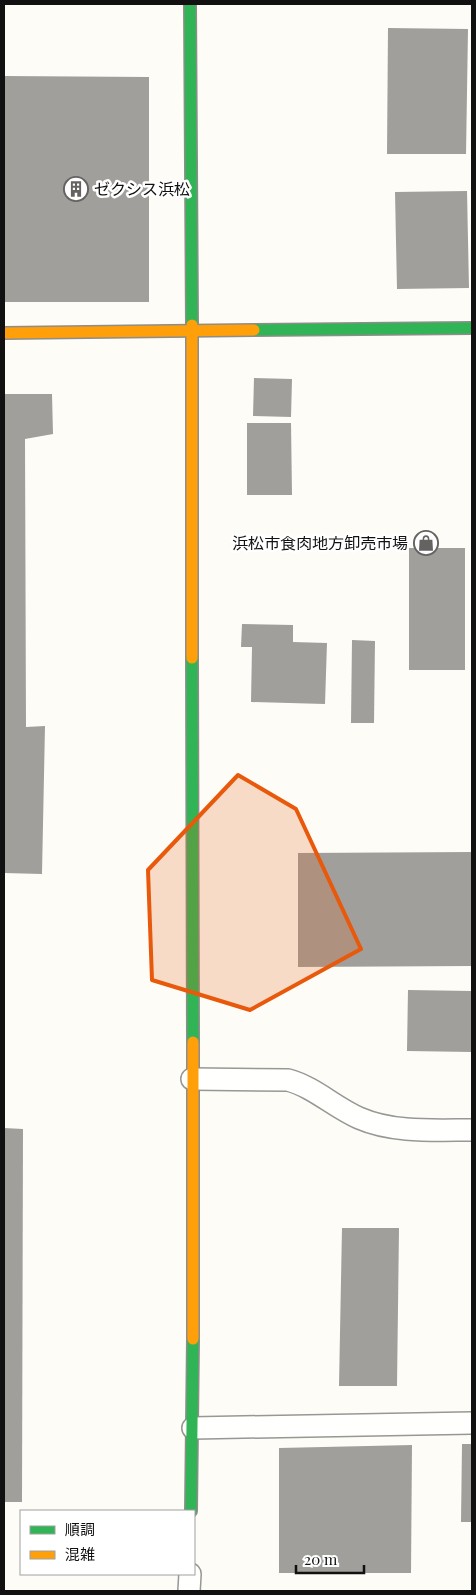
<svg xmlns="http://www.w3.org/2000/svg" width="476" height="1595" font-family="'Playfair Display','Noto Sans JP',serif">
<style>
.building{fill:#a19f9c}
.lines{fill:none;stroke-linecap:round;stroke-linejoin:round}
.street-casing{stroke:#979795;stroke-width:24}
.fast-casing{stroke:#8e8d8b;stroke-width:14}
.slow-casing{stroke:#8e8d8b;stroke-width:14}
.street{stroke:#fffffe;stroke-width:21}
.fast{stroke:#30b455;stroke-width:11}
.slow{stroke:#ff9f0a;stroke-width:11}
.marked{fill:#e8590c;fill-opacity:0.2;stroke:#e8590c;stroke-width:4;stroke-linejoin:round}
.labels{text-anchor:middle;stroke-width:5;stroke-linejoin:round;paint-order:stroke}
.poi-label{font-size:16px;fill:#111;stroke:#fff;text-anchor:start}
</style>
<rect width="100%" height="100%" fill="#fdfcf7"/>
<g class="building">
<polygon points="388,28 468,29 466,154 387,154"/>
<polygon points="4,76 149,77 149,302 4,302"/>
<polygon points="467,191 469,288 397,289 395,192"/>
<polygon points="254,378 292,379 291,417 253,416"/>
<polygon points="4,394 52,394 53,434 25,439 26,727 45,726 42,874 4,873"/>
<polygon points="247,423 291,423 292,495 247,495"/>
<rect x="409" y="548" width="56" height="122"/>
<polygon points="242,624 293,625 293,642 327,643 325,704 251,702 252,647 241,647"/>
<polygon points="352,640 375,641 374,723 351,723"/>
<polygon points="472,852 472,966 298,967 298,853"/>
<polygon points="408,990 472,991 472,1052 407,1051"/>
<polygon points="4,1128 23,1129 22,1502 4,1502"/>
<polygon points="342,1228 399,1228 397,1386 339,1386"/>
<polygon points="462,1444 472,1444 472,1522 461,1522"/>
<polygon points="412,1445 411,1573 279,1573 279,1448"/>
</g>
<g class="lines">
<defs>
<g id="street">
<path d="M192,1079L288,1080C314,1087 334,1107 359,1118C393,1133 435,1130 472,1130"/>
<polyline points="193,1428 472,1423"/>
<polyline points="189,1591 190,1574"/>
</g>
<g id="fast">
<polyline points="190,4 192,325"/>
<polyline points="254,330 472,328"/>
<polyline points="192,658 193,1042"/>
<polyline points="191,1511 193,1339"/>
</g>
<g id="slow">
<polyline points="192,325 192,658"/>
<polyline points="4,333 254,330"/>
<polyline points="193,1042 193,1339"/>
</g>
</defs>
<use href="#street" class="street-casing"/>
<use href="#fast" class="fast-casing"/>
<use href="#slow" class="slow-casing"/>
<use href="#street" class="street"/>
<use href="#fast" class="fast"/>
<use href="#slow" class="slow"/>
</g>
<path class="marked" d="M238,775L296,809L361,949L250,1010L152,980L148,870Z"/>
<defs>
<symbol id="building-ring" viewBox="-11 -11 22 22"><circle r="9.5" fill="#fff" stroke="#646362" stroke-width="1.5"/><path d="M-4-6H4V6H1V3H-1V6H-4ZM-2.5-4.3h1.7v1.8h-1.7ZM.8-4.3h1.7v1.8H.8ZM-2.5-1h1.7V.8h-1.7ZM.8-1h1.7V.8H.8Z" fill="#646362"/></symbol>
<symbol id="shop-ring" viewBox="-11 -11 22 22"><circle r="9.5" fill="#fff" stroke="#646362" stroke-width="1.5"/><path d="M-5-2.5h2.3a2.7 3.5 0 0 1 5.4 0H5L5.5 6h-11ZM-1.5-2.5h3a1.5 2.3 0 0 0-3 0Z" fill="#646362"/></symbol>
</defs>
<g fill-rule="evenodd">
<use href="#building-ring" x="62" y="175" width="28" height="28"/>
<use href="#shop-ring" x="412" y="529" width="28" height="28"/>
</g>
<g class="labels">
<g class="poi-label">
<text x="94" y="195">ゼクシス浜松</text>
<text x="408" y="549" text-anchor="end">浜松市食肉地方卸売市場</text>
</g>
</g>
<rect width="476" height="1595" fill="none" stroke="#111111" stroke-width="10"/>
<rect x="20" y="1510" width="175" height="65" fill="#ffffff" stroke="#a0a0a0"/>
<rect x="30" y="1526" width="25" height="8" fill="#30b455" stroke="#a0a0a0"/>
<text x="65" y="1535" font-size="15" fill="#111111">順調</text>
<rect x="30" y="1551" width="25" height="8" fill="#ff9f0a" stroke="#a0a0a0"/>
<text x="65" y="1560" font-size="15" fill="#111111">混雑</text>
<path d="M296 1565v8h68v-8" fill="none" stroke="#111111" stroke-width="2.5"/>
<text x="304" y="1565" font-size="15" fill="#111111" stroke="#ffffff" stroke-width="4" paint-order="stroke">20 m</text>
</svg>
